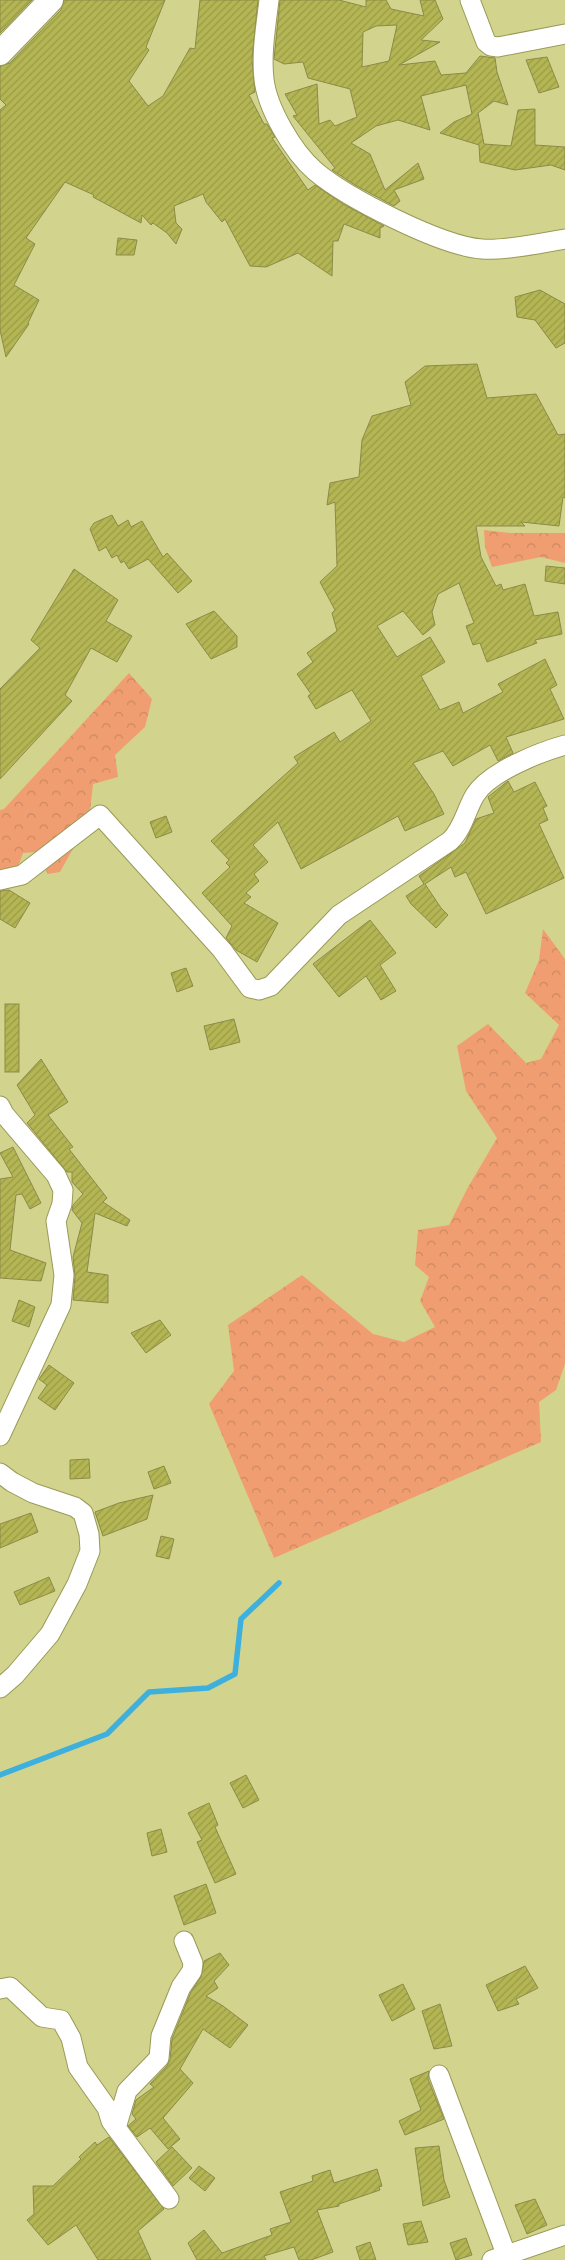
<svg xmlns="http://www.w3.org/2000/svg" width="565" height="2260" font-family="'Noto Serif',serif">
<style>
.forest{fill:url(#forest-crowns)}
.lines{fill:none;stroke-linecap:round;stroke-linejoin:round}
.stream{stroke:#3db0de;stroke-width:5.5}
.building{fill:url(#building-hatch);stroke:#8b8b48;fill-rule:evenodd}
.minor-casing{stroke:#999a56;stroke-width:21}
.major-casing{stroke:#999a56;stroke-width:26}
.minor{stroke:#fff;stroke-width:19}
.major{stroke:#fff;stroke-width:24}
</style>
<defs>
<pattern id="forest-crowns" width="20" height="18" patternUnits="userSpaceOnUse" patternTransform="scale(1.25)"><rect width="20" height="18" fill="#f09e71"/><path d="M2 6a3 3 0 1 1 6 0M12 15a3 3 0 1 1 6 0" fill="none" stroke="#cd8760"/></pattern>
<pattern id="building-hatch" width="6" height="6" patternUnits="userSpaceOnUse" patternTransform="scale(1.25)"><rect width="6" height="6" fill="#b4b553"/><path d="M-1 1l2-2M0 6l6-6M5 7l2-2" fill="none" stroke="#9a9b47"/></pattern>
</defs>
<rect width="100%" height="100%" fill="#d2d48e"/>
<g class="forest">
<polygon points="484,530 510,533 565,533 565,563 541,557 492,567 485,547"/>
<polygon points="129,673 152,699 145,727 115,755 118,777 93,784 89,820 60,872 48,874 36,852 23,853 13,881 0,881 0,810 4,809"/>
<polygon points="543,929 565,959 565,1364 556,1390 539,1402 541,1442 274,1558 209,1404 234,1371 228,1325 302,1275 373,1334 404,1342 435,1327 420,1301 429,1277 415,1265 418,1230 449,1225 467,1189 497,1138 466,1091 457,1046 488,1024 526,1063 541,1059 559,1025 525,993 539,960"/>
</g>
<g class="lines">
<polyline class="stream" points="0,1775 107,1734 149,1692 208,1688 235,1674 241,1619 279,1583"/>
</g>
<g class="building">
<polygon points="0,0 32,0 0,33"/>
<polygon points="64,0 165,0 146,47 149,50 129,81 148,106 163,96 190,48 195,49 200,0 258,0 252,59 255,92 249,95 264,124 267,124 275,137 272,138 308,190 315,185 343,204 384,226 380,228 380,238 344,224 338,241 333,241 332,276 298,253 266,267 250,266 225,219 222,222 206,202 203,194 174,206 176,223 182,229 176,244 167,233 153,223 151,225 142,215 141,223 93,197 94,195 65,182 26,238 35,244 14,285 39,300 28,323 29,324 6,357 0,330 0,110 6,105 0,99 0,66 10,63 61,10"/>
<path d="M280,0H339L366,7V0H386L391,9L424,16L420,0H435L443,19L421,40L440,42L399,65L435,61L441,75L466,73L480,56L495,58L497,72L508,105L494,101L478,113L484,144L511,146L518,110L535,109V145L565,147V170L551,165L515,170L480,162L479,145L440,133L454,122L472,114L466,85L421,96L430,130L398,120L376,126L351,143L370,154L385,190L418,163L424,179L394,190L400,201L394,206L355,185L332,170L335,168L293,116L297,115L285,94L317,84L319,124L330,120L335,126L357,117L350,89L308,78L303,62L284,64L274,59ZM397,25L389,61L362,67L363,32L376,26Z"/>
<polygon points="547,57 559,87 539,93 526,60"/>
<polygon points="118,238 137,240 134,255 116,255"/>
<polygon points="540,290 565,304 565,343 556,348 535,320 517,317 515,297"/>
<polygon points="477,364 487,398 536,394 558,435 565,434 565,498 563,497 559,526 521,522 525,526 476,526 481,557 496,586 501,584 503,590 525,584 534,616 558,612 562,634 535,640 537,643 487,662 480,643 473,645 466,626 474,623 459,583 438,594 432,612 435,625 423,635 403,611 377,626 397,657 430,637 445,662 421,676 440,710 459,702 463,713 503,692 498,684 545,659 557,685 550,689 564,719 506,737 513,753 498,761 490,745 453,766 443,751 413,763 434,794 444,814 405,831 398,816 301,869 278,822 253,845 268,862 254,874 259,881 246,893 251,897 244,903 278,923 257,962 236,950 226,938 232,926 202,893 230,867 226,863 229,860 211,841 298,763 294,757 334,732 340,742 371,721 352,690 316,709 308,696 311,694 297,674 313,662 307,653 337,631 332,613 335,610 320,582 337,566 335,502 327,505 330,483 359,477 362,440 372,416 411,405 405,382 425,366"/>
<polygon points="112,515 118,526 128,520 131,527 142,521 163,557 167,553 192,581 178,593 148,559 129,569 124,561 121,563 117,555 112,558 106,547 99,551 90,529 94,523"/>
<polygon points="546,566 565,568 565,584 545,581"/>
<polygon points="74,569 118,600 106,621 132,636 117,662 91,648 65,695 72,701 0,779 0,689 40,648 31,640"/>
<polygon points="214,611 237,636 237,647 211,659 186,624"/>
<polygon points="508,781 514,792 535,782 547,806 543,808 548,820 539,824 564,878 486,914 466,872 455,877 451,867 425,884 441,908 448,915 436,928 411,904 406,896 424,884 419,876 465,843 476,819 494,813 488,797"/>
<polygon points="166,816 172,832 156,838 150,822"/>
<polygon points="9,890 30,903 15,928 0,919 0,891"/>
<polygon points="370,920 396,953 380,965 396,991 381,1000 366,976 339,997 313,964"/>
<polygon points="186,968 193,986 177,992 171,973"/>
<rect x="5" y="1004" width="14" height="68"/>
<polygon points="234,1019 240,1042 210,1050 204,1026"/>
<polygon points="41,1059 68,1102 48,1115 73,1147 69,1149 107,1198 103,1202 130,1220 127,1226 95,1213 87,1272 108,1275 108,1303 73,1300 75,1276 73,1257 82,1223 72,1210 73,1205 83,1194 72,1182 72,1172 67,1172 27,1123 35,1115 17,1085"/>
<polygon points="13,1147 41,1203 30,1209 22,1194 16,1195 10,1250 46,1263 41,1281 0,1278 0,1179 13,1177 0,1153"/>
<polygon points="19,1300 35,1307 29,1327 12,1321"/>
<polygon points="160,1320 171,1335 146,1353 131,1333"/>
<polygon points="49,1365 74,1383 55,1410 38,1398 47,1385 39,1379"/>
<polygon points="89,1459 90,1478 70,1479 70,1460"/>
<polygon points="164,1466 171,1483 154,1489 148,1472"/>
<polygon points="153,1495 147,1519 103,1536 95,1512 119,1503"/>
<polygon points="31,1513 38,1532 0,1548 0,1524"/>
<polygon points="161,1536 174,1539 169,1559 156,1556"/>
<polygon points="49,1577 55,1591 20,1605 14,1592"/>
<polygon points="246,1775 259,1800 243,1808 230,1783"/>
<polygon points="209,1803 218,1825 215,1827 236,1874 215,1883 197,1842 202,1840 188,1813"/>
<polygon points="161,1829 167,1852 152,1856 147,1833"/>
<polygon points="206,1884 216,1913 184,1925 174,1896"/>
<polygon points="220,1953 229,1965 214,1981 218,1988 206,1996 223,2006 248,2025 230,2048 203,2029 180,2069 193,2083 163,2118 180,2139 168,2149 150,2128 137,2137 128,2126 136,2119 132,2114 136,2100 154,2087 150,2084 167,2066 170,2060 172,2039 191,1992 201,1977 204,1961"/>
<polygon points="525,1966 538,1988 516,1999 519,2004 498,2011 486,1985"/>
<polygon points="403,1984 415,2009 392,2021 379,1995"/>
<polygon points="440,2004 452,2046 434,2049 422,2011"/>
<polygon points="429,2071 428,2079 444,2119 405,2135 399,2121 421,2110 410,2079"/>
<polygon points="109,2137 164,2209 138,2231 151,2260 98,2260 76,2225 48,2245 27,2220 34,2214 33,2186 53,2186 81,2159 79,2157 95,2142 97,2145"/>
<polygon points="439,2146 444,2180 450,2197 423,2206 415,2148"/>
<polygon points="172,2147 192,2168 173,2186 156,2162"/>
<polygon points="199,2166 215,2178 205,2191 189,2178"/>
<polygon points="377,2169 382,2186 379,2187 380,2190 339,2204 339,2206 317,2210 333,2252 311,2260 299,2260 294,2247 264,2256 266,2260 197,2260 188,2243 204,2230 222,2253 272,2235 270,2229 291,2222 280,2192 313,2181 312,2176 330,2170 334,2183"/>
<polygon points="535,2199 547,2225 527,2234 515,2205"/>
<polygon points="421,2221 428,2242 408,2245 403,2224"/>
<polygon points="466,2238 472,2255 456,2260 450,2243"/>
<polygon points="370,2242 376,2260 360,2260 356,2247"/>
</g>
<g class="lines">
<defs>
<g id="minor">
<path d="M269,0C266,25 261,54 264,79C267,108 293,152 315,171C347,198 441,246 482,249C504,251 543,243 565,239"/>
<polyline points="470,0 486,42 491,46 498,47 565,34"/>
<path d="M0,880L22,875L100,815L222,950L250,988L259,990L271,986L339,915L450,841C463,829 466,810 475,795C489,772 540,752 565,745"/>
<polyline points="0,1106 4,1114 56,1175 63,1190 62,1204 56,1221 64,1275 61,1305 0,1436"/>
<polyline points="0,1473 12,1482 33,1493 75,1507 83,1513 89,1534 90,1551 77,1584 50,1634 15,1675 0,1688"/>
<polyline points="0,1989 10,1987 42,2017 61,2020 71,2038 78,2067 107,2108 111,2121 169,2199"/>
<polyline points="439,2075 506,2254"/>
<polyline points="116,2128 127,2091 159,2058 161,2036 181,1987 192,1971 193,1963 184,1941"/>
<polyline points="492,2260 565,2235"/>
</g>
<polyline id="major" points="0,53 51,0"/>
</defs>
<use href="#minor" class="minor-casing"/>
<use href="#major" class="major-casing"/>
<use href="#minor" class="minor"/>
<use href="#major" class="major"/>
</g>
</svg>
